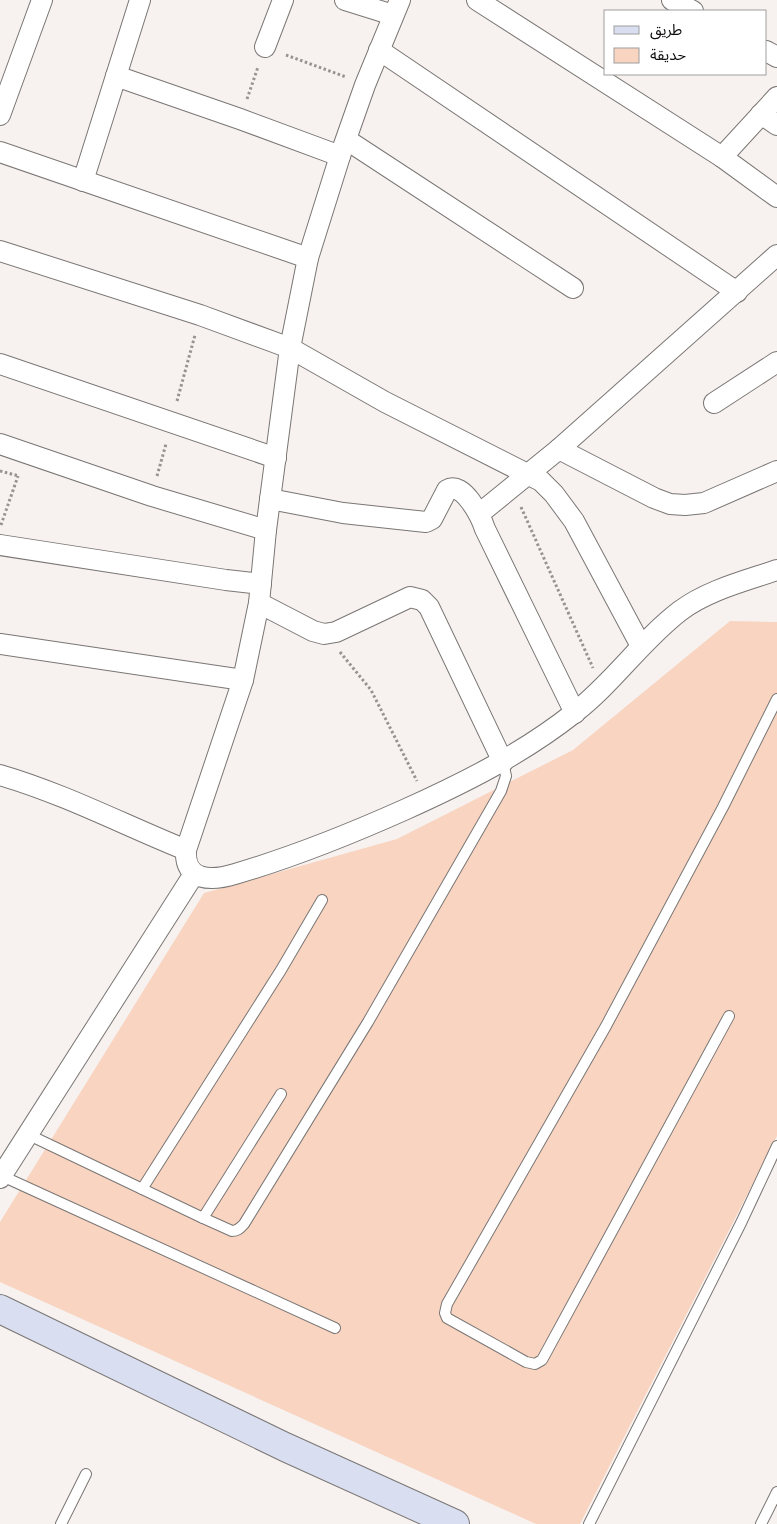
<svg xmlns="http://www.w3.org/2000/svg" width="777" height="1524" font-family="'Noto Sans','Noto Sans Arabic',sans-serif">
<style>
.green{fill:#f8d4c1}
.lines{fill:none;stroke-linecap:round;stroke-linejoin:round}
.lane-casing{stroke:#7a7674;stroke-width:12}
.street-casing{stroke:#7a7674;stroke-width:22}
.secondary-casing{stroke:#7a7674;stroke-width:30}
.path{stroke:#979391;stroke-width:3;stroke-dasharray:2.5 2.5;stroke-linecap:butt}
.lane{stroke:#fff;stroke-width:10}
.street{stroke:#fff;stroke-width:20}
.secondary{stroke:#d9dff1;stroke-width:28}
</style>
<rect width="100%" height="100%" fill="#f7f2ef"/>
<polygon class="green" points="730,621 777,622 777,1136 580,1524 536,1524 0,1282 0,1222 204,893 397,839 573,750"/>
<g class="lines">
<defs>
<g id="lane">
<polyline points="729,1016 542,1360 535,1364 526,1362 447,1318 445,1313 447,1304 606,1026 723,807 777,699"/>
<path d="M27,1134L203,1218L232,1231C238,1231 240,1228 244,1224L368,1022L501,791L506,776L503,762"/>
<polyline points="2,1176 335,1328"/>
<polyline points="142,1189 281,970 322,900"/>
<polyline points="203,1218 281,1094"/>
<polyline points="61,1524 86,1474"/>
<polyline points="589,1524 741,1223 777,1146"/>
<polyline points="761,1524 777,1492"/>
</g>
<g id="street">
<polyline points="345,0 393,15"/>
<path d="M400,0L365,85L340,156L308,258L290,348L266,530L259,603L243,680L186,850C184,882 212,881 235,874C293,857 348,835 404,810C464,783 522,754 574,713C613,683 641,641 680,611C708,590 745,581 777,570"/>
<polyline points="477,0 722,157"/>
<polyline points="672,0 693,11"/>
<polyline points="265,47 283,0"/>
<polyline points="379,50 737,292"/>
<polyline points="766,51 777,57"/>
<polyline points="116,76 240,119 340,156"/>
<polyline points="777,97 722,157 777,197"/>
<polyline points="761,114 777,125"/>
<polyline points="0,115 42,0"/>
<polyline points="347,140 573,288"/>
<polyline points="0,152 308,258"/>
<polyline points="83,181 140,0"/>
<polyline points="0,251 200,315 290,348 385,402 541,481 554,494 574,521 641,646"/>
<polyline points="0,364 276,458"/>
<polyline points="714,403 777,362"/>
<polyline points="0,444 152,496 266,530"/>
<polyline points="559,449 654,498 670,504 685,505 704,503 777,471"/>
<path d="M270,499L343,513L426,522L432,519L447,490C463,480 481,517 485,529L575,713"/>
<polyline points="479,514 559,449 777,255"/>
<polyline points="0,545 226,580 261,584"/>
<polyline points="259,603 313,631 324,634 336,632 410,597 422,600 429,607 503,762"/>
<polyline points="0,644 243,680"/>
<path d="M0,775C65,794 124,825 186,850"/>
<polyline points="0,1178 194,874"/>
</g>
<polyline id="secondary" points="0,1309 285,1447 455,1524"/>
</defs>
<use href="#lane" class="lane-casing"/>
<use href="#street" class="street-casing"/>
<use href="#secondary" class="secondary-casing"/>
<g class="path">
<polyline points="286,55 346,77"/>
<polyline points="247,99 258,67"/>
<polyline points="177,401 195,335"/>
<polyline points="0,471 19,476"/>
<polyline points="157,476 166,444"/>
<polyline points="521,507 593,668"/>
<polyline points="1,525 18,476"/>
<polyline points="340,652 371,690 417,781"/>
</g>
<use href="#lane" class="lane"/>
<use href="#street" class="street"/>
<use href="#secondary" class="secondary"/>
</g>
<rect x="604" y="10" width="162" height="65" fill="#ffffff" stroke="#9f9e9e"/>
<rect x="614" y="26" width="25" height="8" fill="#d9dff1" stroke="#9f9e9e"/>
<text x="650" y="35" font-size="15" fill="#0f0d0c">طريق</text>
<rect x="614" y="48" width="25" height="15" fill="#f8d4c1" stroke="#9f9e9e"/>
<text x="650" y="60" font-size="15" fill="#0f0d0c">حديقة</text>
</svg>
